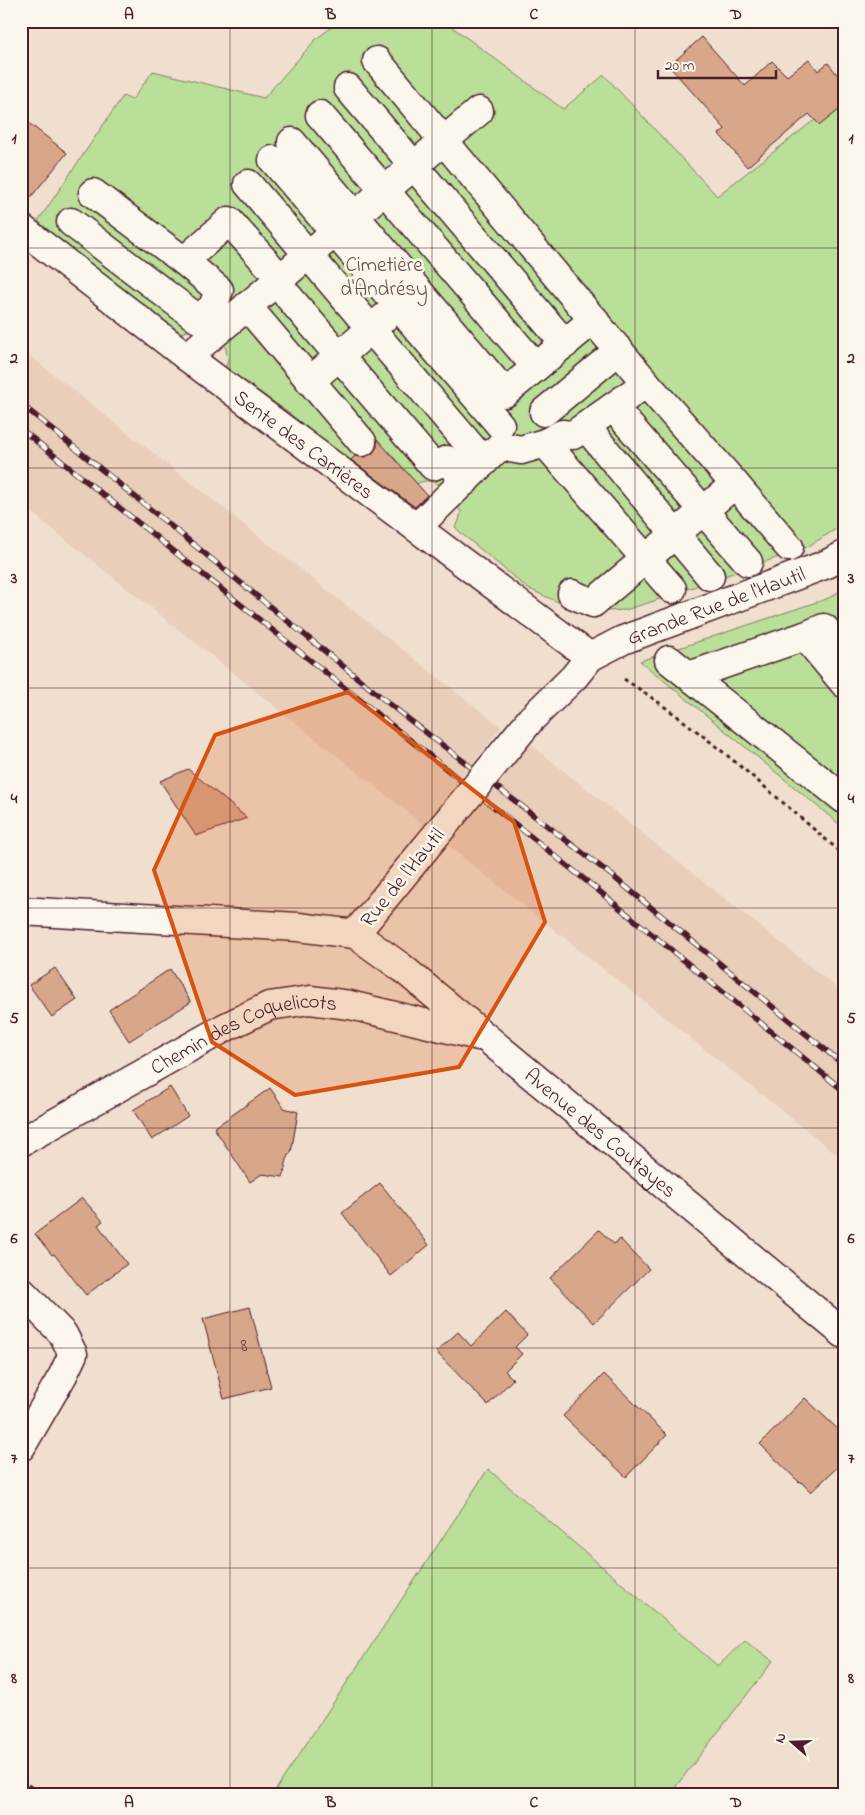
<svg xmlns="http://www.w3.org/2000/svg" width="865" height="1815" font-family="'Indie Flower',sans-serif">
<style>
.built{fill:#e9ceba}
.green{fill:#badf99;stroke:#827f62}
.building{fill:#d8a78a;stroke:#4a1f2b}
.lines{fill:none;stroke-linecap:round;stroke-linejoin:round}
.minor-casing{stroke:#4a1f2b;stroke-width:31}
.path{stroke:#4a1f2b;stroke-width:3;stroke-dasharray:4 4;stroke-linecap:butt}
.minor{stroke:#fbf7ec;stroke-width:28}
.rail-casing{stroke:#4a1f2b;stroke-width:5.5}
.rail{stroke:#fbf7ec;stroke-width:4;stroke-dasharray:11;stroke-linecap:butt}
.minor-bridge-casing{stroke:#4a1f2b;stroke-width:31;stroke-linecap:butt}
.minor-bridge{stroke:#fbf7ec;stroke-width:28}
.marked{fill:#d8530f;fill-opacity:0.2;stroke:#d8530f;stroke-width:4;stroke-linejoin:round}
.grid{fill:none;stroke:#4a1f2b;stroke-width:1;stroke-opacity:0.55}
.labels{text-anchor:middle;stroke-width:5;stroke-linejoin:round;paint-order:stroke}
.number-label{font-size:19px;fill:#6e4143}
.park-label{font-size:21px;fill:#664f46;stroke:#fbf7ec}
.street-label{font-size:21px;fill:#4a1f2b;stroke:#fbf7ec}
.neatline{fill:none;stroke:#4a1f2b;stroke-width:2}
.grid-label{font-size:16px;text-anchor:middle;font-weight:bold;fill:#4a1f2b}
</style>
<rect width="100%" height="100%" fill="#f0dfcf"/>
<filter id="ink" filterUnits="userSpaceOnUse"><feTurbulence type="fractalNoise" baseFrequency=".02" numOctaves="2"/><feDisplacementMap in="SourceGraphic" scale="10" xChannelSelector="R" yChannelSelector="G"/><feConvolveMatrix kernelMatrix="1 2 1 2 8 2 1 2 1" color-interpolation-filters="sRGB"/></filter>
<g filter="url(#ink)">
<g class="built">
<polygon points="21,349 501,727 425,826 21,504"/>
<polygon points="526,741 844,993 844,1160 441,840"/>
</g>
<g class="green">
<path d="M340,21H444L563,109L604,75L717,196L844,97V524L807,547L651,602L625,610L591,612L558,602L527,588L461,533L455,527L459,521L461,512C452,498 439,474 418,483C413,485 411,491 406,493C402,495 395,495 390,495L289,413L226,368L228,358L223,338L201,327L181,333L54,236L38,221L123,96L132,100L153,71L264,98L316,39Z"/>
<polygon points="844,588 844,828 640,661 829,598"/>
<polygon points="488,1469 718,1666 745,1640 773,1661 670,1794 273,1794"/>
</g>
<g class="building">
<polygon points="702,37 745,86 772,61 787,76 809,59 818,71 828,63 844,83 844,106 820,125 809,114 747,167 719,134 725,129 669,66"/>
<polygon points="21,117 67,153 21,209"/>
<polygon points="377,439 427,495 415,507 351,460 355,456 364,457 372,454 377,447"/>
<polygon points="188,769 247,818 196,836 160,781"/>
<polygon points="55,968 77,1000 52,1017 29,985"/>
<polygon points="170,969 191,1002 129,1041 109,1010"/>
<polygon points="170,1087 188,1116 152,1140 133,1110"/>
<polygon points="270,1088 284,1108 298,1112 291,1153 288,1155 283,1177 262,1174 250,1182 214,1128"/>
<polygon points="380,1183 429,1245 391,1276 342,1213"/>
<polygon points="82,1198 103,1221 98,1225 127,1264 86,1295 54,1254 52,1255 35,1234"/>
<polygon points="599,1230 614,1244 620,1239 649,1269 594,1323 550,1278"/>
<polygon points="250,1307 271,1387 224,1399 203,1319"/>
<polygon points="506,1312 527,1335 515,1347 522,1354 505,1371 513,1379 488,1405 436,1352 458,1332 471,1346"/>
<polygon points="604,1374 667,1435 626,1477 563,1416"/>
<polygon points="805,1398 844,1435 844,1461 811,1492 800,1481 799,1482 760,1444"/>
</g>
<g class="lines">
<defs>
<g id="minor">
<polyline points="377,61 646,383"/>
<polyline points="348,88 565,344"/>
<polyline points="320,115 536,367"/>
<polyline points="292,142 505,393 594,319"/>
<polyline points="273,160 500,425"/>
<polyline points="248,184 484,462"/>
<polyline points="71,222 198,319 213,307 219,290 184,261 93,193"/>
<path id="s1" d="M21,228L187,357L590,657"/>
<polyline points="184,261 229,221 280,278"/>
<polyline points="276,282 433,466 447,460 465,481"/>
<polyline points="247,306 362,442"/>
<polyline points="187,357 479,111"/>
<polyline points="310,381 385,317"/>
<polyline points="613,407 646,383 735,484"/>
<polyline points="544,412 619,350"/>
<polyline points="586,427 710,576"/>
<polyline points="545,443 562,434 573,435 613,407 748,562"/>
<polyline points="417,527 500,446 521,450 545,443 672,589"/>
<polyline points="572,594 593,603 735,484 789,547"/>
<polyline points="805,636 824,628 844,651"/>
<polyline points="669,660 844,799"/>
<polyline points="689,676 805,636 844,683"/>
<path id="s2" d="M531,719L574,677L590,657L623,640L827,564L844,555"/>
<path id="s3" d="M21,911L298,927L355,934L401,967L844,1334"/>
<polyline points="355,934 423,851"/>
<path id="s4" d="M21,1142L226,1027L269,1006L310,1000L350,1005L478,1036"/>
<polyline points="21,1291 63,1334 73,1354 63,1375 21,1447"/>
</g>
</defs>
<use href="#minor" class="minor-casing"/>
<g class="path">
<path d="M624,679C703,730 772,794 844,855"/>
<polyline points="21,1781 43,1794"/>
</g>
<use href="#minor" class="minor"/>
<defs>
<g id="rail">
<polyline points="21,404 402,714 610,874 844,1065"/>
<polyline points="21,429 599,891 844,1091"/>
</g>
</defs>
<use href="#rail" class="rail-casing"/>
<use href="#rail" class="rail"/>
<defs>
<polyline id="minor-bridge" points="423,851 531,719"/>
</defs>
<use href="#minor-bridge" class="minor-bridge-casing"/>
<use href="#minor-bridge" class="minor-bridge"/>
</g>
</g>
<path class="marked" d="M348,692L514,822L545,922L459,1067L295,1095L212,1042L154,870L215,735Z"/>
<path class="grid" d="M230,21V1794M432,21V1794M635,21V1794M21,248H844M21,468H844M21,688H844M21,908H844M21,1128H844M21,1348H844M21,1568H844"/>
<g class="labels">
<g class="number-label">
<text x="244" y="1351">8</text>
</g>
<g class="park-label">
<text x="384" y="271">Cimetière<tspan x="384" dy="24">d'Andrésy</tspan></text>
</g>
<g class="street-label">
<text dy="7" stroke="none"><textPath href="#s1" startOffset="356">Sente des Carrières</textPath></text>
<text dy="7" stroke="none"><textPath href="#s2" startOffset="222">Grande Rue de l'Hautil</textPath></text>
<text transform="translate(402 877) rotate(-51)" y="7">Rue de l'Hautil</text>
<text dy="7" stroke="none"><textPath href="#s4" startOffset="251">Chemin des Coquelicots</textPath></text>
<text dy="7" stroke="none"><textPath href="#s3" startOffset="651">Avenue des Coutayes</textPath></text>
</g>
</g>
<rect width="865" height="1815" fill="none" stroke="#fbf7ec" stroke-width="55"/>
<g transform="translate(792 1742) rotate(290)" stroke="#fbf7ec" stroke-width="4" paint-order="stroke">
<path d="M0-4L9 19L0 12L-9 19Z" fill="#4a1f2b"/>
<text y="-8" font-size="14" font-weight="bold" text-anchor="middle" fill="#4a1f2b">N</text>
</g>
<path d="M658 70v8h118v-8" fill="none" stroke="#4a1f2b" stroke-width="2.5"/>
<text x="665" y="70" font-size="15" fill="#4a1f2b" stroke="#fbf7ec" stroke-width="4" paint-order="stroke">20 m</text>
<rect x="28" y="28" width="810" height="1760" class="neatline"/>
<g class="grid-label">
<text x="129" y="19">A</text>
<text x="331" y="19">B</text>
<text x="534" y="19">C</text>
<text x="736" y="19">D</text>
<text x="14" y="143">1</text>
<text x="851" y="143">1</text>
<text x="14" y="363">2</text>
<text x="851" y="363">2</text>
<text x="14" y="583">3</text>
<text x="851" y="583">3</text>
<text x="14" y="803">4</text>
<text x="851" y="803">4</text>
<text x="14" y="1023">5</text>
<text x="851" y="1023">5</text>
<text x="14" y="1243">6</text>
<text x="851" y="1243">6</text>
<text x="14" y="1463">7</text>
<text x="851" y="1463">7</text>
<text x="14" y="1683">8</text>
<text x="851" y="1683">8</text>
<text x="129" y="1807">A</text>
<text x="331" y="1807">B</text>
<text x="534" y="1807">C</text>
<text x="736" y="1807">D</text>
</g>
</svg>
